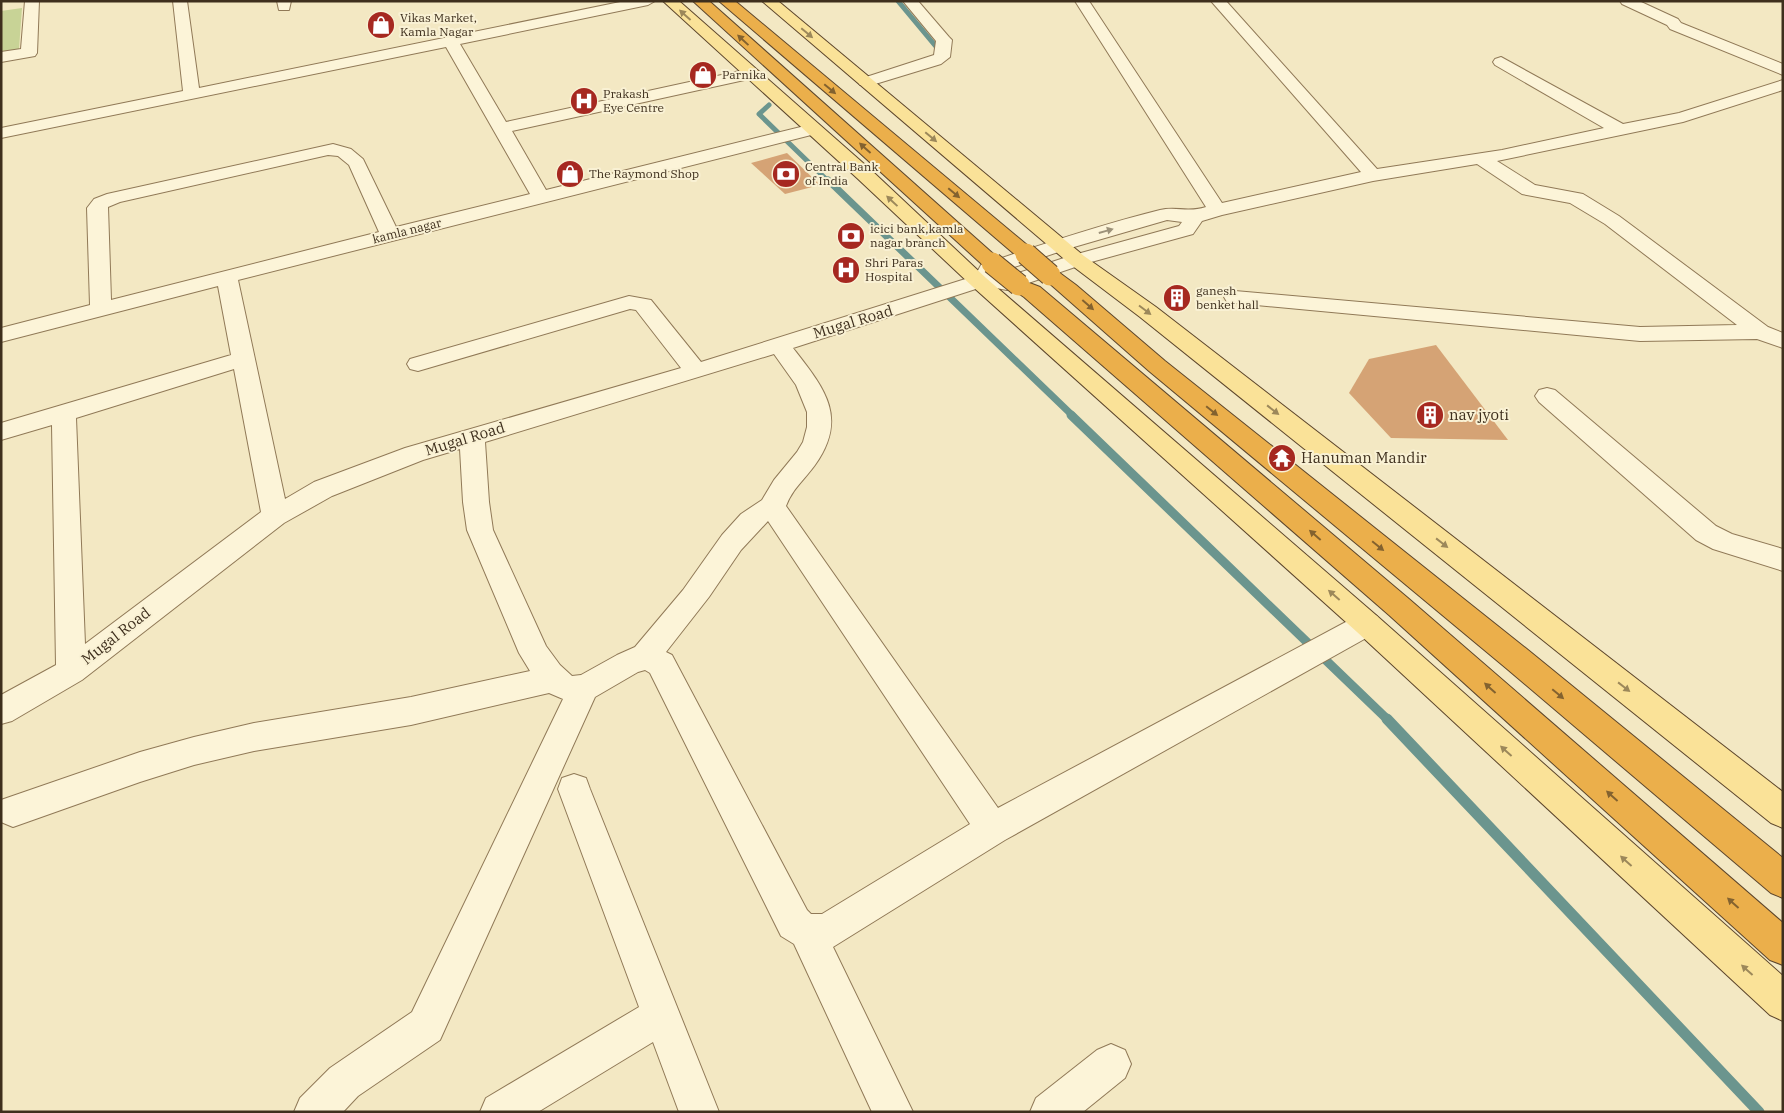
<svg xmlns="http://www.w3.org/2000/svg" width="1784" height="1113" font-family="'IBM Plex Serif',serif">
<style>
.green{fill:#c8d396}
.lines{fill:none;stroke-linecap:round;stroke-linejoin:round}
.stream-far3{stroke:#6b958e;stroke-width:5}
.stream-far2{stroke:#6b958e;stroke-width:7}
.stream-far1{stroke:#6b958e;stroke-width:9}
.stream{stroke:#6b958e;stroke-width:11}
.building{fill:#d5a375}
.minor-casing{stroke:#907957;stroke-width:2}
.major-casing{stroke:#5d462c;stroke-width:2}
.highway-casing{stroke:#5d462c;stroke-width:2}
.minor{fill:#fcf4d8;fill-rule:evenodd}
.major{fill:#fae298;fill-rule:evenodd}
.highway{fill:#ebaf4b;fill-rule:evenodd}
.highway-bridge-casing{stroke:#5d462c;stroke-width:23;stroke-linecap:butt}
.highway-bridge{stroke:#ebaf4b;stroke-width:21}
.oneway{fill:#9c885a}
.oneway2{fill:#83622f}
.oneway3{fill:#9d927a}
.labels{text-anchor:middle;stroke-width:4;stroke-linejoin:round;paint-order:stroke}
.far-poi-label{font-size:12px;fill:#3e2f1d;stroke:#f9f1d4;text-anchor:start}
.far-street-label{font-size:12px;fill:#3e2f1d;stroke:#f9f1d4}
.street-label{font-size:15px;fill:#3e2f1d;stroke:#f9f1d4}
.poi-label{font-size:15px;fill:#3e2f1d;stroke:#f9f1d4;text-anchor:start}
</style>
<rect width="100%" height="100%" fill="#f3e8c3"/>
<polygon class="green" points="22,8 19,49 1,52 1,11"/>
<g class="lines">
<g class="stream-far3">
<polyline points="898,1 938,49 936,55"/>
<polyline points="769,105 759,114 829,182"/>
</g>
<polyline class="stream-far2" points="828,180 1073,416"/>
<polyline class="stream-far1" points="1071,415 1388,720"/>
<polyline class="stream" points="1387,719 1759,1112"/>
</g>
<g class="building">
<polygon points="787,153 820,185 785,194 751,163"/>
<polygon points="1436,345 1508,440 1391,438 1349,393 1369,359"/>
</g>
<g class="lines">
<defs>
<g id="minor">
<polygon points="25,1 39,1 37,53 35,56 1,62 1,52 21,49"/>
<path d="M173,1H187L199,88L625,1H655L648,5L460,44L506,122L749,69L755,71L757,74L755,77L749,79L512,131L546,190L813,124L819,125L822,129L819,133L238,280L285,499L314,482L405,448L681,368L636,310L630,309L418,371L410,369L407,364L410,359L629,296L651,300L701,362L975,276L981,265C1040,245 1100,225 1160,210C1176,206 1188,213 1206,207L1075,1H1089L1222,203L1361,172L1211,1H1226L1377,169L1502,150L1604,128L1495,65L1493,62L1495,59L1501,57L1623,124L1679,113L1783,80V90L1683,122L1497,161L1535,185L1583,194L1619,216L1768,327L1783,333V348L1757,339L1640,341L1235,303L1227,302L1224,297L1227,292L1235,291L1640,327L1737,325L1605,224L1570,203L1522,194L1477,164L1373,181L1222,215L1202,221L1193,234L1084,264L1014,288L1007,290L985,286L793,348C824,388 849,417 815,465C805,479 792,489 786,506L998,808L1357,616L1367,612L1377,616L1382,624L1377,632L1005,840L833,947L913,1112H872L794,944L781,936L650,673L645,670L638,672L595,697L440,1040L358,1096L343,1112H294L300,1098L330,1068L412,1012L563,699L549,693L411,725L254,751L194,765L140,782L13,827L1,822V800L140,752L194,737L254,723L411,697L530,671L519,653L467,530L463,502L460,449L423,460L332,496L284,523L82,680L12,721L1,724V695L56,665L52,425L1,440V423L231,355L218,286L1,342V328L90,305L87,208L94,199L107,194L333,144L351,149L363,159L396,227L530,194L446,47L1,138V128L183,91ZM328,155L338,156L349,165L379,232L111,300L108,207L120,202ZM1167,220L1182,222L1179,226L1070,256L1006,277L996,276L997,273L1067,249ZM774,354L796,385L807,412V427L803,442L797,452L774,480L762,500L741,514L722,535L683,590L635,647L617,655L581,675L572,676L560,665L546,646L493,530L489,502L485,442ZM234,369L261,512L85,644L76,418ZM768,521L970,824L822,914H811L807,910L672,655L666,652L709,597L741,550Z"/>
<polygon points="277,1 291,1 289,10 279,10"/>
<polygon points="903,1 918,1 949,37 952,40 950,57 941,64 872,85 860,85 858,82 860,79 934,55 936,41"/>
<polygon points="1620,1 1639,1 1678,19 1681,23 1783,64 1783,75 1670,29 1667,25 1622,4"/>
<polygon points="1547,388 1555,390 1716,526 1732,534 1783,549 1783,571 1713,549 1696,540 1539,402 1535,396 1539,390"/>
<polygon points="574,774 586,778 590,789 719,1112 679,1112 653,1042 538,1112 480,1112 486,1098 639,1007 558,789 562,778"/>
<polygon points="1111,1044 1125,1050 1131,1064 1125,1078 1083,1112 1030,1112 1036,1098 1097,1050"/>
</g>
<g id="major">
<polygon points="663,1 679,1 871,170 986,278 1377,616 1783,976 1783,1021 1770,1015 1357,632 972,286 857,178"/>
<polygon points="762,1 778,1 1084,256 1156,307 1783,792 1783,828 1771,823 1140,317 1070,264"/>
</g>
<g id="highway">
<polygon points="693,1 709,1 999,259 1002,263 999,267 992,269 985,267"/>
<polygon points="719,1 735,1 1033,250 1036,254 1033,258 1026,260 1019,258"/>
<polygon points="1050,269 1057,271 1076,285 1165,361 1528,650 1783,858 1783,898 1771,893 1506,668 1149,371 1040,275 1043,271"/>
<polygon points="1019,279 1040,287 1409,599 1783,923 1783,965 1770,960 1389,615 1024,297 1012,289 1008,285 1012,281"/>
</g>
</defs>
<use href="#minor" class="minor-casing"/>
<use href="#major" class="major-casing"/>
<use href="#highway" class="highway-casing"/>
<use href="#minor" class="minor"/>
<use href="#major" class="major"/>
<use href="#highway" class="highway"/>
<defs>
<g id="highway-bridge">
<polyline points="1026,254 1050,275"/>
<polyline points="992,263 1019,285"/>
</g>
</defs>
<use href="#highway-bridge" class="highway-bridge-casing"/>
<use href="#highway-bridge" class="highway-bridge"/>
</g>
<defs><path id="oneway-solid" d="M-6-.8H1V-3.2L6.5 0L1 3.2V.8H-6Z" transform="scale(1.25)"/></defs>
<g class="oneway">
<use href="#oneway-solid" transform="translate(685 15) rotate(-138)"/>
<use href="#oneway-solid" transform="translate(807 33) rotate(40)"/>
<use href="#oneway-solid" transform="translate(931 137) rotate(40)"/>
<use href="#oneway-solid" transform="translate(892 201) rotate(-137)"/>
<use href="#oneway-solid" transform="translate(1145 310) rotate(37)"/>
<use href="#oneway-solid" transform="translate(1273 410) rotate(38)"/>
<use href="#oneway-solid" transform="translate(1442 543) rotate(38)"/>
<use href="#oneway-solid" transform="translate(1334 595) rotate(-139)"/>
<use href="#oneway-solid" transform="translate(1624 687) rotate(38)"/>
<use href="#oneway-solid" transform="translate(1506 751) rotate(-138)"/>
<use href="#oneway-solid" transform="translate(1626 861) rotate(-138)"/>
<use href="#oneway-solid" transform="translate(1747 970) rotate(-138)"/>
</g>
<g class="oneway2">
<use href="#oneway-solid" transform="translate(743 40) rotate(-137)"/>
<use href="#oneway-solid" transform="translate(830 89) rotate(40)"/>
<use href="#oneway-solid" transform="translate(865 148) rotate(-138)"/>
<use href="#oneway-solid" transform="translate(954 193) rotate(40)"/>
<use href="#oneway-solid" transform="translate(1088 305) rotate(41)"/>
<use href="#oneway-solid" transform="translate(1212 411) rotate(39)"/>
<use href="#oneway-solid" transform="translate(1315 535) rotate(-139)"/>
<use href="#oneway-solid" transform="translate(1378 546) rotate(39)"/>
<use href="#oneway-solid" transform="translate(1490 688) rotate(-138)"/>
<use href="#oneway-solid" transform="translate(1558 694) rotate(40)"/>
<use href="#oneway-solid" transform="translate(1612 796) rotate(-138)"/>
<use href="#oneway-solid" transform="translate(1733 903) rotate(-138)"/>
</g>
<use class="oneway3" href="#oneway-solid" transform="translate(1106 231) rotate(-16)"/>
<defs>
<symbol id="shop-disc" viewBox="-11 -11 22 22"><circle r="9.5" fill="#a62820" stroke="#f9f1d4"/><path d="M-5-2.5h2.3a2.7 3.5 0 0 1 5.4 0H5L5.5 6h-11ZM-1.5-2.5h3a1.5 2.3 0 0 0-3 0Z" fill="#fff"/></symbol>
<symbol id="hospital-disc" viewBox="-11 -11 22 22"><circle r="9.5" fill="#a62820" stroke="#f9f1d4"/><path d="M-5-5h3v3.5h4V-5h3V5h-3V1.5h-4V5h-3Z" fill="#fff"/></symbol>
<symbol id="bank-disc" viewBox="-11 -11 22 22"><circle r="9.5" fill="#a62820" stroke="#f9f1d4"/><path d="M-6-4H6V4H-6ZM0-2.3a2.3 2.3 0 1 0 0 4.6a2.3 2.3 0 1 0 0-4.6Z" fill="#fff"/></symbol>
<symbol id="building-disc" viewBox="-11 -11 22 22"><circle r="9.5" fill="#a62820" stroke="#f9f1d4"/><path d="M-4-6H4V6H1V3H-1V6H-4ZM-2.5-4.3h1.7v1.8h-1.7ZM.8-4.3h1.7v1.8H.8ZM-2.5-1h1.7V.8h-1.7ZM.8-1h1.7V.8H.8Z" fill="#fff"/></symbol>
<symbol id="temple-disc" viewBox="-11 -11 22 22"><circle r="9.5" fill="#a62820" stroke="#f9f1d4"/><path d="M0-6L5-2H3V0L6.5 2.5H4V6H1.5V3h-3V6H-4V2.5H-6.5L-3 0V-2H-5Z" fill="#fff"/></symbol>
</defs>
<g fill-rule="evenodd">
<use href="#shop-disc" x="365" y="9" width="32" height="32"/>
<use href="#shop-disc" x="687" y="59" width="32" height="32"/>
<use href="#hospital-disc" x="568" y="85" width="32" height="32"/>
<use href="#shop-disc" x="554" y="158" width="32" height="32"/>
<use href="#bank-disc" x="770" y="158" width="32" height="32"/>
<use href="#bank-disc" x="835" y="220" width="32" height="32"/>
<use href="#hospital-disc" x="830" y="254" width="32" height="32"/>
<use href="#building-disc" x="1161" y="282" width="32" height="32"/>
<use href="#building-disc" x="1414" y="399" width="32" height="32"/>
<use href="#temple-disc" x="1266" y="442" width="32" height="32"/>
</g>
<g class="labels">
<g class="far-poi-label">
<text x="400" y="22">Vikas Market,<tspan x="400" dy="14">Kamla Nagar</tspan></text>
<text x="722" y="79">Parnika</text>
<text x="603" y="98">Prakash<tspan x="603" dy="14">Eye Centre</tspan></text>
<text x="805" y="171">Central Bank<tspan x="805" dy="14">of India</tspan></text>
<text x="589" y="178">The Raymond Shop</text>
<text x="870" y="233">icici bank,kamla<tspan x="870" dy="14">nagar branch</tspan></text>
<text x="865" y="267">Shri Paras<tspan x="865" dy="14">Hospital</tspan></text>
<text x="1196" y="295">ganesh<tspan x="1196" dy="14">benket hall</tspan></text>
</g>
<g class="far-street-label">
<text transform="translate(407 231) rotate(-14)" y="4">kamla nagar</text>
</g>
<g class="street-label">
<text transform="translate(853 322) rotate(-17)" y="5">Mugal Road</text>
<text transform="translate(465 439) rotate(-17)" y="5">Mugal Road</text>
<text transform="translate(116 636) rotate(-38)" y="5">Mugal Road</text>
</g>
<g class="poi-label">
<text x="1449" y="420">nav jyoti</text>
<text x="1301" y="463">Hanuman Mandir</text>
</g>
</g>
<rect width="1784" height="1113" fill="none" stroke="#3e2f1d" stroke-width="5"/>
</svg>
